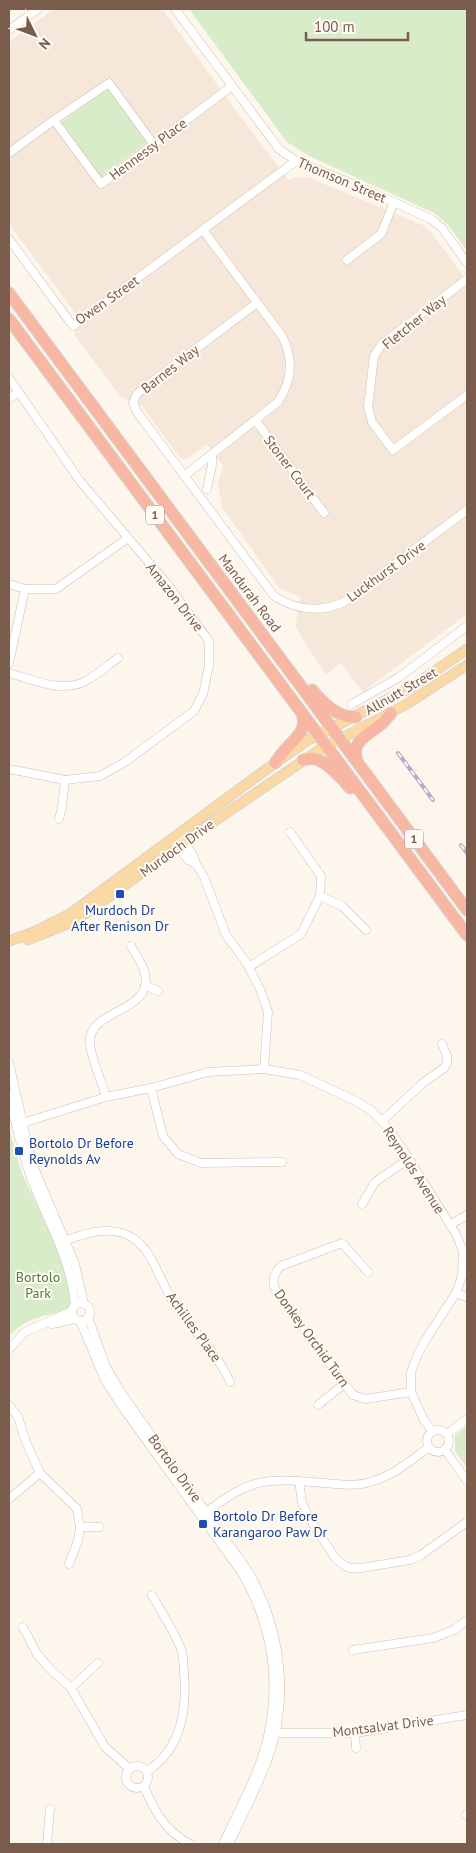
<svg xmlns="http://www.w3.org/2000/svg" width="476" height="1853" font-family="'PT Sans',sans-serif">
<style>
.residential{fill:#f5e8da}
.green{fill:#d8ecc9}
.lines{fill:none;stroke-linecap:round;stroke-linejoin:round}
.minor-casing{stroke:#d1beb0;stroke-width:9}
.major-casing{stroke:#dad1cd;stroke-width:11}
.highway-casing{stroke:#dad1cd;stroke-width:13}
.minor{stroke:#fff;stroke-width:8}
.major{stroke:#fbd9a5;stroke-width:9}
.highway{stroke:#f7b7a3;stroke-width:11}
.rail-casing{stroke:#b9a8c9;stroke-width:4}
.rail{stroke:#fffaf3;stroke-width:2;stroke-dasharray:5.5;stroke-linecap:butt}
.transit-dot{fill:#1a4fb4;stroke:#fffaf3;stroke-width:2}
.labels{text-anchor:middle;stroke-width:4;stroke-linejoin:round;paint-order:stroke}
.shield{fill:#fffaf3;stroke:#a28b7f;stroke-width:1}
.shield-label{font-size:12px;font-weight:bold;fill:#7a5c4d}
.street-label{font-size:14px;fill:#7a5c4d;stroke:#fffaf3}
.transit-label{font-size:14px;fill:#164399;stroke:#fffaf3;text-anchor:start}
.park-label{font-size:14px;fill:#537a41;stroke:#fffaf3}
</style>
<rect width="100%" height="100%" fill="#fdf6ec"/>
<polygon class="residential" points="54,9 162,9 249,128 289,180 296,177 310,178 425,226 431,232 467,281 467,614 363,692 341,663 326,674 313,655 295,626 301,597 280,589 222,507 218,484 223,466 207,444 187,459 180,458 141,405 122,398 75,336 75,313 9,224 9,42"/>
<g class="green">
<polygon points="189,9 467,9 467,251 448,225 434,213 309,156 287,142"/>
<polygon points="108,87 148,141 101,177 61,123"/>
<path d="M9,1128L22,1174L58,1248L74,1309C52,1314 23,1317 9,1337Z"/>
<polygon points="467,1426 467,1468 455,1451 455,1435"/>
</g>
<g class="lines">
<defs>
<g id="minor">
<polyline points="175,9 279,149 296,161 358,186 431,219 442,228 467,263"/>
<polyline points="9,30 38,9"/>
<polyline points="54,120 109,83 154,145"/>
<polyline points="9,153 54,120 101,184 232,86"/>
<polyline points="9,239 73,326 296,161"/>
<polyline points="347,260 381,234 394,202"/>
<polyline points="467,279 382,344 374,356 368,407 372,422 393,450 467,395"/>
<path d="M257,303L145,387L137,394L133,403L137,412L274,596C296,610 320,613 344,602L467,510"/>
<polyline points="9,378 80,481 168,585 209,641 209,665 203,694 194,711 125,762 100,776 65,780 9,769"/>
<polyline points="9,399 18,392"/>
<polyline points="256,421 324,513"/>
<path d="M184,476L278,402C292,381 294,359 282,336L203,230"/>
<polyline points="207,489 212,465 212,455"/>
<polyline points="9,584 25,589 56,589 128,538"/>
<polyline points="9,663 25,589"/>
<path d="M9,673C34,680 65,695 89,679C99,673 108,665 118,658"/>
<polyline points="352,704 398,678 467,626"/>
<polyline points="59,819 62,808 65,780"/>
<polyline points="179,835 193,855 196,864 204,877 226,935 246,962 260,989 268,1012 264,1069"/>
<polyline points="175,843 188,860 196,864"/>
<polyline points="320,896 342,906 366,930"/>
<polyline points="249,967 301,934 320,896 321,876 290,832"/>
<polyline points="145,985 158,991"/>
<polyline points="9,1063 32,1163 75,1264 84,1304"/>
<polyline points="151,1088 163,1136 178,1154 201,1163 282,1162"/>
<path d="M9,1094C16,1124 22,1155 33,1183C50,1226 71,1259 75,1306"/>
<path d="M106,1097C102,1083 91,1057 90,1044C86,1009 154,1013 145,974C143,964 136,955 131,946"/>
<polyline points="382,1121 423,1083 444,1068 447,1063 447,1056 442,1044"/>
<polyline points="16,1125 106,1097 151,1088 208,1072 264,1069 300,1075 356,1101 372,1111 389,1129 409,1159 456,1234 463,1251 462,1276 456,1293 426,1339 418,1354 411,1372 411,1392 425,1422 433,1431"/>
<polyline points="362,1204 375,1182 409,1159"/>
<polyline points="450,1225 467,1215"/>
<path d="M60,1243C93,1229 129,1220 150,1257C160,1274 166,1292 177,1308C194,1332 218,1354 230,1382"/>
<path d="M368,1272L342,1243L281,1266C274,1273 271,1281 276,1291L353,1395L365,1399L411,1392"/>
<polyline points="456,1293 467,1297"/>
<circle cx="81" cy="1312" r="9"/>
<path d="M88,1317L106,1367L122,1394L248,1571C281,1628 291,1699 267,1761C256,1790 242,1817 229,1844"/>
<path d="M80,1321L105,1380L123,1408L242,1573C270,1622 280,1676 269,1731C262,1769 239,1809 223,1844"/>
<polyline points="52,1324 75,1319"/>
<polyline points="9,1349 25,1332 72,1311"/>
<polyline points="9,1405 18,1417 26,1442 40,1473 77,1509 80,1527 78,1541 69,1564"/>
<polyline points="318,1405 344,1384"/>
<circle cx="438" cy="1441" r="11"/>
<polyline points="447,1434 467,1419"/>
<polyline points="445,1450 467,1481"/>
<polyline points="299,1481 302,1503 314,1526 336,1559 345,1566 350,1568 361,1568 410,1560 421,1555 467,1522"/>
<polyline points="9,1499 40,1473"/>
<path d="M203,1515C251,1477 265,1478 324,1483C339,1484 355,1487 370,1482C393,1476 410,1461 429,1447"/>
<polyline points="80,1527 99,1527"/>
<polyline points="23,1627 37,1654 51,1670 71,1688 105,1747 130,1769"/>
<polyline points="353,1650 433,1638 454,1630 467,1620"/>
<polyline points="71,1688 98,1663"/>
<polyline points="271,1733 355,1733 467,1715"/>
<polyline points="355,1733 356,1748"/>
<circle cx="137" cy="1777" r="11"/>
<path d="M147,1771C181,1750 187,1709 184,1672C183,1665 184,1656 181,1649C174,1630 161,1612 152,1595"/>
<path d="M144,1787C156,1813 164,1830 190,1844"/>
<polyline points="466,1815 467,1814"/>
<polyline points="47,1844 50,1809"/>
</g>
<g id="major">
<polyline points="28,940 75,921 197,833 319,750 407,704 467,665"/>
<polyline points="9,941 34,932 70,914 260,774 308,740 412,687 467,649"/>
</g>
<g id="highway">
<polyline points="9,293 467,910"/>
<polyline points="9,319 467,935"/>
<path d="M312,690C323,703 337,718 356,717"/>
<path d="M303,760C307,759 311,758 315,759C326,761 343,779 350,788"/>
<path d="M357,760C350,742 368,735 380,725C384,722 388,717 391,713"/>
<path d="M275,763C278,759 281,754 285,750C295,738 308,731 302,713"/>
</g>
</defs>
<use href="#minor" class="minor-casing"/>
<use href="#major" class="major-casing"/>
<use href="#highway" class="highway-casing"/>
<use href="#minor" class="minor"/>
<use href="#major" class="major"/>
<use href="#highway" class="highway"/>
<defs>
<g id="rail">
<polyline points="398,753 433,800"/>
<polyline points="461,845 467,853"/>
</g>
</defs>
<use href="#rail" class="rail-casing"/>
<use href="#rail" class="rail"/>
</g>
<g class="transit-dot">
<rect x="115" y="889" width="10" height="10" rx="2.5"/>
<rect x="14" y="1146" width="10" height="10" rx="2.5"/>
<rect x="198" y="1519" width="10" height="10" rx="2.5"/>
</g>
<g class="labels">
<g class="shield">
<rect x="146" y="505.5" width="18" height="19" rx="4"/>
<rect x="405" y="829.5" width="18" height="19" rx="4"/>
</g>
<g class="shield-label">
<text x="155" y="519">1</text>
<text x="414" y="843">1</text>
</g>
<g class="street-label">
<text transform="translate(148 149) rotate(-37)" y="5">Hennessy Place</text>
<text transform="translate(342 180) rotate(23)" y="5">Thomson Street</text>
<text transform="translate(107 300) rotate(-35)" y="5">Owen Street</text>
<text transform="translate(414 322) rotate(-39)" y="5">Fletcher Way</text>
<text transform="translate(170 369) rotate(-38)" y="5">Barnes Way</text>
<text transform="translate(290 467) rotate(53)" y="5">Stoner Court</text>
<text transform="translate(386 571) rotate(-36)" y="5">Luckhurst Drive</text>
<text transform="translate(250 593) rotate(53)" y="5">Mandurah Road</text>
<text transform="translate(175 597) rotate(52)" y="5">Amazon Drive</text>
<text transform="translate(401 691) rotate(-30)" y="5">Allnutt Street</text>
<text transform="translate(177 848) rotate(-36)" y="5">Murdoch Drive</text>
<text transform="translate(414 1170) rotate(57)" y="5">Reynolds Avenue</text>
<text transform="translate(194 1327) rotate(54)" y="5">Achilles Place</text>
<text transform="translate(312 1338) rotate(54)" y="5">Donkey Orchid Turn</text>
<text transform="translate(175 1468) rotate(54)" y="5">Bortolo Drive</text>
<text transform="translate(383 1726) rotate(-7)" y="5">Montsalvat Drive</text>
</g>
<g class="transit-label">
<text x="120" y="915" text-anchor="middle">Murdoch Dr<tspan x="120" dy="16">After Renison Dr</tspan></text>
<text x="29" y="1148">Bortolo Dr Before<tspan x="29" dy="16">Reynolds Av</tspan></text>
<text x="213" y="1521">Bortolo Dr Before<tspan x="213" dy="16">Karangaroo Paw Dr</tspan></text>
</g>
<g class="park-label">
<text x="38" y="1282">Bortolo<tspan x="38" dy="16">Park</tspan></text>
</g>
</g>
<rect width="476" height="1853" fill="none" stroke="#7a5c4d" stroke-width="20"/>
<g transform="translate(35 35) rotate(132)" stroke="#fffaf3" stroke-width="4" paint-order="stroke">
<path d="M0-4L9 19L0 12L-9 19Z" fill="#7a5c4d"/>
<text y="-8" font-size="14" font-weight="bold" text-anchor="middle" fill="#7a5c4d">N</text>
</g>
<path d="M306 32v8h102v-8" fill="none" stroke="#7a5c4d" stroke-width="2.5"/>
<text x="314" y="32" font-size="15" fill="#7a5c4d" stroke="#fffaf3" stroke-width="4" paint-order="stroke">100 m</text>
</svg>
